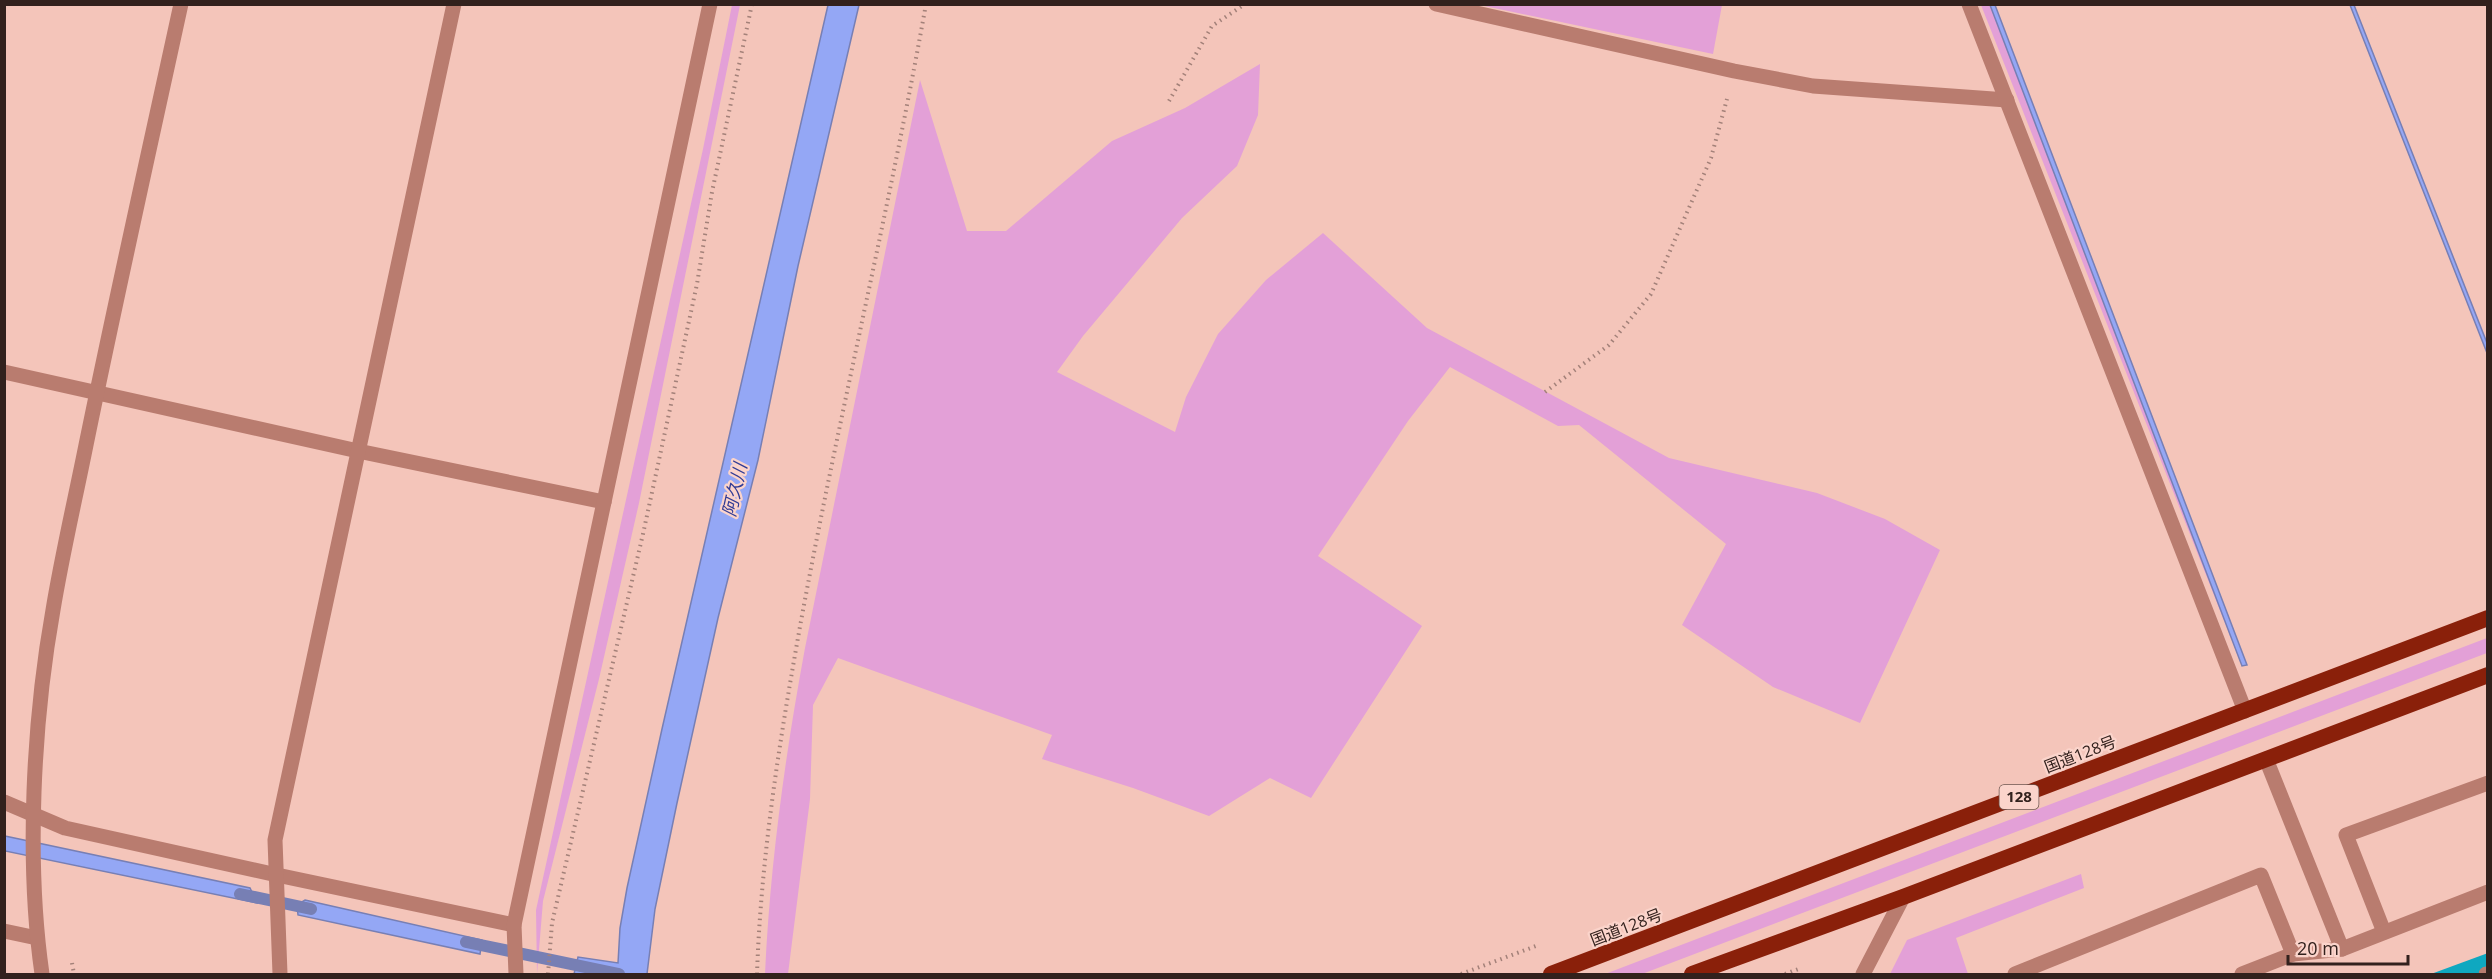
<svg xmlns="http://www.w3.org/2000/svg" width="2492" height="979" font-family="'Open Sans','Noto Sans JP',sans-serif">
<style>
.green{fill:#e3a0d7}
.water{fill:#94a7f5;stroke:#777fb4;stroke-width:1.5}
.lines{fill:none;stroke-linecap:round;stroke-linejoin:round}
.stream{stroke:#777fb4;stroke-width:12}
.building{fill:#0fa8c0}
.path{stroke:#a38179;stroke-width:4;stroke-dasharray:1.5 4.5;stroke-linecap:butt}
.service{stroke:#b97c6f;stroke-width:15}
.minor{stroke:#b97c6f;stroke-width:15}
.tertiary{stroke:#b97c6f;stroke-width:15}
.trunk{stroke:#8a200a;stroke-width:16}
.labels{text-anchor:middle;stroke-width:4.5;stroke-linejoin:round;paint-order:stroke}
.shield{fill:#fbd4cb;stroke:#6e5751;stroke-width:1.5}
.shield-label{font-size:15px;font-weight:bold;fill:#32211d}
.street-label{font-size:16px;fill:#32211d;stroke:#fbd4cb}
.water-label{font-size:18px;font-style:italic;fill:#323c95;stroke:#fbd4cb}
</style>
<rect width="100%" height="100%" fill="#f4c5ba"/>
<g class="green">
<polygon points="732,5 740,5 639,503 599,679 543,901 537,974 536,910 543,878 703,149"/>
<polygon points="1480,5 1722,5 1713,54"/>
<polygon points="1981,5 1990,5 2242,666"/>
<path d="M1260,64L1258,115L1237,166L1182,218L1083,336L1057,372L1175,432L1186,397L1218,334L1266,280L1323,233L1427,328L1669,458L1817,493L1885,519L1940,550L1860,723L1773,687L1682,625L1726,544L1579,425L1558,426L1450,367L1408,421L1318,556L1422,626L1311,798L1270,778L1209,816L1133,788L1042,759L1052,735L838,658L813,705L810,799L788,974H765C770,865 785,756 805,648L920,80L967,231H1006L1112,141L1185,108Z"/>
<polygon points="2487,638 2487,653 1642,974 1605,974"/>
<polygon points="2081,874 2084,888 1956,938 1968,974 1890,974 1907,940"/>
</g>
<g class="water">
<polygon points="828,5 859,5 798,266 758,460 718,618 677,803 655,909 647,974 574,974 578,957 618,963 620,928 627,888 662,729"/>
<polygon points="1990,5 1995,5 2247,665 2242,666"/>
<polygon points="2350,5 2354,5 2487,343 2487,353"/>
<polygon points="5,836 250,888 257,903 5,851"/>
<polygon points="305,900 482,940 480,954 298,915 297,905"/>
</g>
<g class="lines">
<g class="stream">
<polyline points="240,894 311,909"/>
<polyline points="466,942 619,974"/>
</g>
</g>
<polygon class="building" points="2488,953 2488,974 2431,974"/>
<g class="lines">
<g class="path">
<polyline points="1169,101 1212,26 1245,4"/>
<polyline points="1545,392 1609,345 1651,294 1711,158 1727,99"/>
<polyline points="72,963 74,974"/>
<polyline points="548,974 552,923 643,534 697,284 712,192 752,4"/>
<path d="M757,974C761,855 780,738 801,621C839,415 889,211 926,4"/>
<polyline points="1461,974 1536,946"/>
<polyline points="1785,974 1801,968"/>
</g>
<g class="service">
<polyline points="2266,759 2342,949"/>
<polyline points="4,931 37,938"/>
<polyline points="2384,932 2346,835 2488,783"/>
<polyline points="1863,974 1903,897"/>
<polyline points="2015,974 2261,875 2293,954"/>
<polyline points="2242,974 2293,954 2342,949 2488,892"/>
<polyline points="2486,974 2488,974"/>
</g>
<g class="minor">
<polyline points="1436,4 1734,71 1813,86 2007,100"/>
<polyline points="1969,4 2245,711"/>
<polyline points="4,372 358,451 604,502"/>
<polyline points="4,802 65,828 277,875 514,925"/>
<polyline points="280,974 275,840 454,4"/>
<polyline points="516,974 514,925 710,4"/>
</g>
<path class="tertiary" d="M42,974C26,862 33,722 53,610C62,555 75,500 86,445C116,298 149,151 181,4"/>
<g class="trunk">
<polyline points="1551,974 2488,618"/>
<polyline points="1692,974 1903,897 2488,675"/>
</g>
</g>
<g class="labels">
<rect class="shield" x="1999.5" y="785" width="39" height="24" rx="4.5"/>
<g class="shield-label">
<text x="2019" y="802">128</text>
</g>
<g class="street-label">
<text transform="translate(2080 754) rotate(-21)" y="6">国道128号</text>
<text transform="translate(1626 927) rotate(-21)" y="6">国道128号</text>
</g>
<g class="water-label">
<text transform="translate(735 490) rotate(-77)" y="6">阿久川</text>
</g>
</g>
<rect width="2492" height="979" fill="none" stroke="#32211d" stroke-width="12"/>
<path d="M2288 955v9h120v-9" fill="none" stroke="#32211d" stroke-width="3"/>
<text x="2297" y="955" font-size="18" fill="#32211d" stroke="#fbd4cb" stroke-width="4.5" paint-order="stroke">20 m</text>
</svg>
